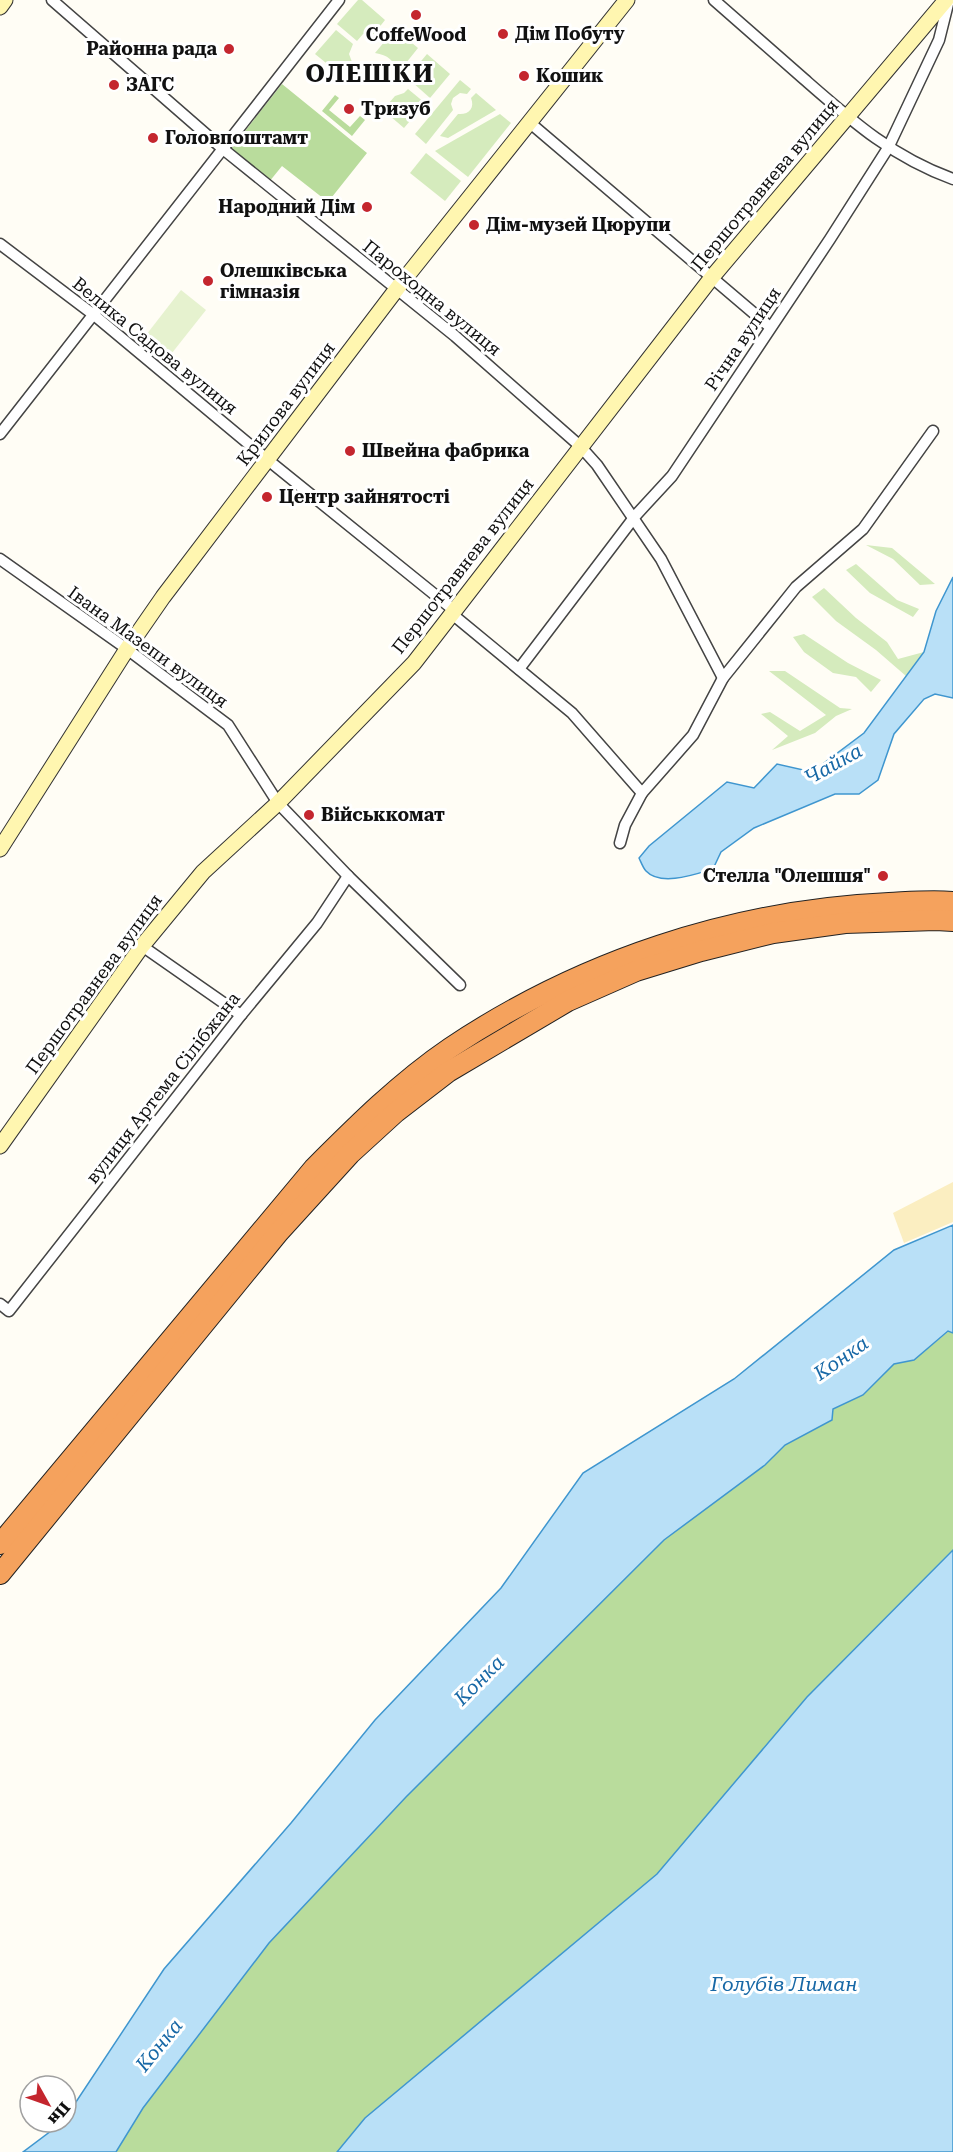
<svg xmlns="http://www.w3.org/2000/svg" width="953" height="2152" font-family="'Roboto Serif',serif">
<style>
.green{fill:#d5ebbd}
.forest{fill:#b9dc9c}
.sand{fill:#fbeec1}
.pitch{fill:#e6f2cf}
.water{fill:#b9e0f7;stroke:#3f96cf;stroke-width:1.5}
.lines{fill:none;stroke-linecap:round;stroke-linejoin:round}
.street-casing{stroke:#444;stroke-width:13}
.secondary-casing{stroke:#333;stroke-width:17}
.highway-casing{stroke:#222;stroke-width:22}
.street{stroke:#fff;stroke-width:10}
.secondary{stroke:#fff6b0;stroke-width:15}
.highway{stroke:#f5a25d;stroke-width:20}
.poi-dot{fill:#c4262e;stroke:#fff;stroke-width:2}
.labels{text-anchor:middle;stroke-width:6;stroke-linejoin:round;paint-order:stroke}
.poi-label{font-size:18px;font-weight:bold;fill:#111;stroke:#fff;text-anchor:start}
.street-label{font-size:18px;fill:#111;stroke:#fff}
.water-label{font-size:20px;font-style:italic;fill:#1768a6;stroke:#fff}
.district-label{font-size:24px;font-weight:bold;letter-spacing:1.5px;fill:#111;stroke:#fff}
</style>
<rect width="100%" height="100%" fill="#fffdf5"/>
<g class="green">
<polygon points="358,0 362,0 385,20 374,34 363,34 357,41 337,24"/>
<path d="M395,29L418,48L398,73C394,60 388,55 375,53Z"/>
<polygon points="336,30 353,44 349,54 352,62 341,75 315,54"/>
<polygon points="427,54 450,74 430,98 412,82 418,71 417,66"/>
<polygon points="460,80 471,89 467,94 460,93 453,98 451,104 453,110 426,144 415,134"/>
<polygon points="408,89 425,103 404,128 383,110 395,96 404,93"/>
<path d="M476,93L496,110L448,138L440,136L458,114C469,115 475,108 471,98Z"/>
<polygon points="500,114 511,123 468,177 435,151"/>
<polygon points="426,153 461,181 445,201 410,173"/>
<polygon points="866,545 892,548 935,584 920,585 893,559"/>
<polygon points="856,564 897,600 919,609 913,617 870,593 846,570"/>
<polygon points="953,577 953,613 906,676 876,650 836,621 812,597 824,588 856,618 887,642 898,659 924,652 936,611"/>
<polygon points="804,634 848,663 881,680 871,692 856,677 833,673 804,652 793,637"/>
<polygon points="769,671 785,671 840,708 852,709 836,716 815,733 772,750 788,736 761,714 770,712 800,731 826,715"/>
</g>
<g class="forest">
<polygon points="282,84 367,153 328,202 282,166 269,182 230,150"/>
<polygon points="335,95 339,98 329,110 350,127 360,116 365,120 352,136 322,111"/>
<polygon points="949,1331 953,1333 953,1550 807,1697 657,1874 365,2118 337,2152 116,2152 143,2108 269,1943 406,1797 664,1540 765,1465 785,1445 832,1420 833,1409 863,1395 894,1364 914,1360"/>
</g>
<polygon class="sand" points="953,1182 953,1222 904,1243 893,1213"/>
<polygon class="pitch" points="181,290 206,310 168,358 143,339"/>
<g class="water">
<path d="M953,577V698L935,694L924,699L894,734L878,780L859,794H835L754,828L721,852L713,869C696,874 661,887 646,871C643,868 641,862 639,858L649,846L727,782L754,788L777,764L812,772L864,733L924,652L936,611Z"/>
<polygon points="953,1225 953,1333 948,1331 914,1360 894,1364 863,1395 833,1409 832,1420 785,1445 765,1465 664,1540 406,1797 269,1943 143,2108 116,2152 23,2152 63,2122 66,2122 66,2117 164,1969 291,1823 375,1720 501,1588 583,1473 734,1379 894,1250"/>
<polygon points="953,1550 953,2152 337,2152 365,2118 657,1874 807,1697"/>
</g>
<g class="lines">
<defs>
<g id="street">
<polyline points="52,0 223,149 455,336 580,446 597,465 661,559 723,678"/>
<path d="M714,0C744,26 774,53 804,79C852,121 892,157 953,179"/>
<polyline points="529,122 770,327"/>
<polyline points="0,244 94,315 268,460 455,611"/>
<polyline points="0,434 339,0"/>
<polyline points="0,559 127,649 228,725 278,803 348,876 460,985"/>
<polyline points="452,614 572,713 642,793"/>
<polyline points="519,669 636,515 672,476 830,239 888,148 939,40 949,0"/>
<polyline points="620,843 625,825 642,793 693,735 723,678 796,587 863,529 933,431"/>
<polyline points="142,946 241,1015"/>
<polyline points="0,1304 9,1311 241,1015 317,923 348,876"/>
</g>
<g id="secondary">
<polyline points="0,7 5,0"/>
<polyline points="0,849 127,649 163,597 399,286 627,0"/>
<polyline points="0,1146 142,946 203,872 278,803 414,663 713,276 946,0"/>
</g>
<g id="highway">
<path d="M0,1544L314,1168C356,1126 400,1082 450,1048C580,961 733,910 889,903C910,902 932,900 953,902"/>
<polyline points="0,1574 279,1232 350,1154 396,1112 448,1072 568,1001 636,971 701,951 773,933 845,923 936,920 953,921"/>
</g>
</defs>
<use href="#street" class="street-casing"/>
<use href="#secondary" class="secondary-casing"/>
<use href="#highway" class="highway-casing"/>
<use href="#street" class="street"/>
<use href="#secondary" class="secondary"/>
<use href="#highway" class="highway"/>
</g>
<g class="poi-dot">
<circle cx="416" cy="15" r="6"/>
<circle cx="503" cy="34" r="6"/>
<circle cx="229" cy="49" r="6"/>
<circle cx="524" cy="76" r="6"/>
<circle cx="114" cy="85" r="6"/>
<circle cx="349" cy="109" r="6"/>
<circle cx="153" cy="138" r="6"/>
<circle cx="367" cy="207" r="6"/>
<circle cx="474" cy="225" r="6"/>
<circle cx="208" cy="281" r="6"/>
<circle cx="350" cy="451" r="6"/>
<circle cx="267" cy="497" r="6"/>
<circle cx="309" cy="815" r="6"/>
<circle cx="883" cy="876" r="6"/>
</g>
<g class="labels">
<g class="poi-label">
<text x="515" y="40">Дім Побуту</text>
<text x="416" y="41" text-anchor="middle">CoffeWood</text>
<text x="217" y="55" text-anchor="end">Районна рада</text>
<text x="536" y="82">Кошик</text>
<text x="126" y="91">ЗАГС</text>
<text x="361" y="115">Тризуб</text>
<text x="165" y="144">Головпоштамт</text>
<text x="355" y="213" text-anchor="end">Народний Дім</text>
<text x="486" y="231">Дім-музей Цюрупи</text>
<text x="220" y="277">Олешківська<tspan x="220" dy="21">гімназія</tspan></text>
<text x="362" y="457">Швейна фабрика</text>
<text x="279" y="503">Центр зайнятості</text>
<text x="321" y="821">Військкомат</text>
<text x="871" y="882" text-anchor="end">Стелла "Олешшя"</text>
</g>
<g class="street-label">
<text transform="translate(765 185) rotate(-50)" y="6">Першотравнева вулиця</text>
<text transform="translate(432 298) rotate(39)" y="6">Пароходна вулиця</text>
<text transform="translate(743 339) rotate(-56)" y="6">Річна вулиця</text>
<text transform="translate(155 346) rotate(39)" y="6">Велика Садова вулиця</text>
<text transform="translate(286 404) rotate(-53)" y="6">Крилова вулиця</text>
<text transform="translate(463 566) rotate(-52)" y="6">Першотравнева вулиця</text>
<text transform="translate(148 647) rotate(36)" y="6">Івана Мазепи вулиця</text>
<text transform="translate(94 984) rotate(-54)" y="6">Першотравнева вулиця</text>
<text transform="translate(163 1088) rotate(-52)" y="6">вулиця Артема Сілібжана</text>
</g>
<g class="water-label">
<text transform="translate(833 764) rotate(-29)" y="7">Чайка</text>
<text transform="translate(841 1358) rotate(-35)" y="7">Конка</text>
<text transform="translate(479 1680) rotate(-45)" y="7">Конка</text>
<text x="784" y="1991">Голубів Лиман</text>
<text transform="translate(159 2045) rotate(-51)" y="7">Конка</text>
</g>
<g class="district-label">
<text x="370" y="82">ОЛЕШКИ</text>
</g>
</g>
<g transform="translate(48 2104) rotate(130)"><circle r="28" fill="#ffffff" stroke="#a0a0a0" stroke-width="1.5"/>
<path d="M0-4.5L10 22L0 15L-10 22Z" fill="#c4262e"/>
<text y="-9" font-size="16" font-weight="bold" text-anchor="middle" fill="#111111">Пн</text>
</g>
</svg>
